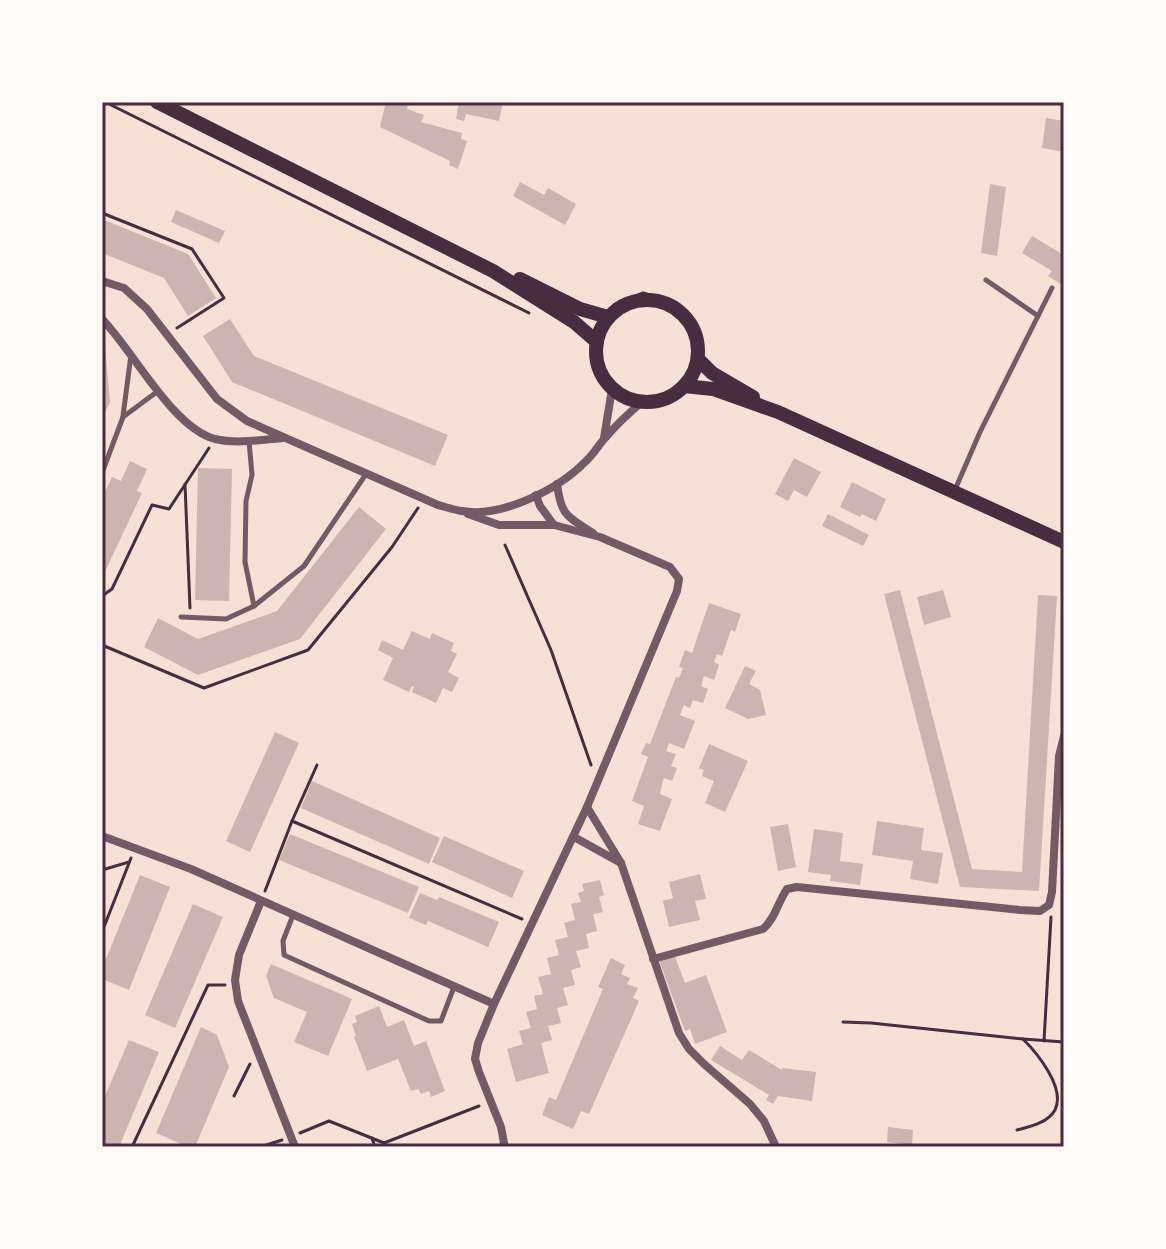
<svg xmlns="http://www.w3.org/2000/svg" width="1166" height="1249" font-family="Poppins,sans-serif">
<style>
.building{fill:#ccb4b1}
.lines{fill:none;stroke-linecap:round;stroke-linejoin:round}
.path{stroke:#4a2c40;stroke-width:3}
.service{stroke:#755966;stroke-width:5}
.minor{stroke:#755966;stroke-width:8}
.primary{stroke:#4a2c40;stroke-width:14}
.neatline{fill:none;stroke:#4a2c40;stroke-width:3}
</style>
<rect width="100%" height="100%" fill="#f7e1d7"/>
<g class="building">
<polygon points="386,102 408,102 407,109 424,115 421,122 462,133 461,139 467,141 458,169 449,165 450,161 380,127"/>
<polygon points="459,102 503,102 499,121 466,114 464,121 456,119"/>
<polygon points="1046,118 1064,121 1064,152 1042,148"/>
<polygon points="520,182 544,195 548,188 576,204 565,225 513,196"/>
<polygon points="990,184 1006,187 997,256 981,253"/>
<polygon points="176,210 225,231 219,243 171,222"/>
<polygon points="102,219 188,254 216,298 188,316 164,278 102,253"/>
<polygon points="1032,236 1062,254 1064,250 1064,286 1048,276 1052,271 1022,253"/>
<polygon points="230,319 254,356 448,435 435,466 232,382 203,336"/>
<polygon points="102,337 104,337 110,402 102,418"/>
<polygon points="794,458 821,472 807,497 794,490 788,501 775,494"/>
<polygon points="130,461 147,469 137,491 142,493 102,578 102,498 112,477 121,481"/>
<polygon points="198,468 232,469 229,601 195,600"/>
<polygon points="852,482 886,499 876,521 862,514 860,517 840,507"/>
<polygon points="359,507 386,529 300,639 198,675 144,647 158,618 198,639 277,611"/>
<polygon points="828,514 869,535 863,546 822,526"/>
<polygon points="900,590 972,869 1022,872 1038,595 1057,596 1039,891 960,887 884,594"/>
<polygon points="943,590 951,617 924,625 917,597"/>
<polygon points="709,603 741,614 735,632 731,630 722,656 717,654 714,662 719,665 714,680 704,676 701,686 708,689 703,703 693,700 690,708 684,705 680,715 695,721 684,749 669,743 666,751 676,754 671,766 677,768 672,781 664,778 662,784 660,794 672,799 660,831 638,824 644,806 632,801 648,757 641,754 646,743 650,744 676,677 679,678 683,668 679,667 685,650 692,653"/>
<polygon points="412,631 430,639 432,633 454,643 451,651 457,654 448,672 459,678 452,692 443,688 436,703 412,692 414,687 412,686 409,692 383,680 393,658 378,650 382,640 403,650"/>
<polygon points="745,666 756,671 749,684 760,690 766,715 748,719 725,708"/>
<polygon points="275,732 299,743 250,852 226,841"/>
<polygon points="709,744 748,761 725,812 705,803 714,781 702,776 704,770 699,768"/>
<polygon points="312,781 440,838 429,864 301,808"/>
<polygon points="877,821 924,828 921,850 943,853 938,884 910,879 913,861 872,855"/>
<polygon points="788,824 796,867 778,871 770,827"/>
<polygon points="814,829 843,833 840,861 863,864 860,885 830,881 831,875 808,872"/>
<polygon points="290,834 419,887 408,913 279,860"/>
<polygon points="444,836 524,871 512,898 432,862"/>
<polygon points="700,874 706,899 695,901 700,920 669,927 663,901 673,898 669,882"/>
<polygon points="140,875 170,887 129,990 102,979 102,969"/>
<polygon points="600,880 604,895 599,897 603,912 593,914 597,931 586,934 589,948 576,951 581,967 571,970 575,985 563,988 568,1005 557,1008 561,1023 548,1026 552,1040 541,1043 549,1073 516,1082 507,1049 523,1044 519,1031 531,1028 526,1012 537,1009 534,996 543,994 538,977 551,974 547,958 559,955 555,940 568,937 564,923 575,920 571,904 581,902 578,893 584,891 582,884"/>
<polygon points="420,893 437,900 439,897 499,922 488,947 428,921 426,925 409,918"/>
<polygon points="193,904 223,917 175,1028 145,1015"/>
<polygon points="674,954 685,983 706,975 727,1032 695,1044 690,1029 685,1031 659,960"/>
<polygon points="611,958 625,965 621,974 630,978 627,984 638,988 633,998 639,1001 589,1114 581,1111 573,1129 542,1115 549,1097 556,1100 603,989 598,987"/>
<polygon points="271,964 352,999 328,1056 294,1042 307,1012 274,998 266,976"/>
<polygon points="379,1006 387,1027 404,1020 414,1046 426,1041 445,1091 431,1097 429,1091 421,1094 418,1089 411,1091 398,1059 367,1071 354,1037 356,1036 352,1024 357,1022 355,1016"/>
<polygon points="201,1027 217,1035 229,1067 195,1147 188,1147 156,1133"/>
<polygon points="129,1040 159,1052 119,1147 102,1147 102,1103"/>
<polygon points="720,1046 742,1060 749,1050 782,1070 782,1068 816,1072 812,1101 778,1096 773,1104 766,1100 769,1095 711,1060"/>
<polygon points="888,1127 913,1130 912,1145 887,1142"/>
</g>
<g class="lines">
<g class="path">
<polyline points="105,102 529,313"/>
<polyline points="102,213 192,249 224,298 177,328"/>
<polyline points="614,305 643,293 669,300 685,310 697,327 701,344"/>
<polyline points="185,484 190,608"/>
<polyline points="505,545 551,650 591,765"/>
<polyline points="102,596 112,589 152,505 169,509 209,448"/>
<polyline points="102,645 204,688 308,650 392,547 418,508"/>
<polyline points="292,821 522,919"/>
<polyline points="102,870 129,862"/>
<polyline points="265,891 292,821 317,765"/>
<polyline points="102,932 131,858"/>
<path d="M843,1022L871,1023L1023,1039C1037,1053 1066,1088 1055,1110C1048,1123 1029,1127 1017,1130"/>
<polyline points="1023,1039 1064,1042"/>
<polyline points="1044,1041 1051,917"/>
<polyline points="234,1096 250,1064"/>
<polyline points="300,1133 329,1121 384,1143 479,1106"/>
<polyline points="372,1138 375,1147"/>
<polyline points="132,1147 208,985 225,985"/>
<polyline points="260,1147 282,1140"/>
</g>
<g class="service">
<polyline points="986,280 1038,316"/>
<polyline points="123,416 131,355"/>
<polyline points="249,441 252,475 246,501 245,562 254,606"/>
<polyline points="102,473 123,417 158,391"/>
<polyline points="954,492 980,432 1052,288"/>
<polyline points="181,617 226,619 254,606 304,566 366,474"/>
<polyline points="293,915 283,941 284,955 429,1021 441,1021 454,987"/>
</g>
<g class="minor">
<path d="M102,281L124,288L147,309L217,399L247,421L438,505C446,507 454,510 462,511C502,518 559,489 586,461C594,454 599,444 606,437C617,424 629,413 642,402"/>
<path d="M102,319C134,352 172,427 215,439C236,444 261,440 283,438"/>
<polyline points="604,438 612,389"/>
<path d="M557,484C561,516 567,516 593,533"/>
<polyline points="468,514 499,525 554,525"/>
<polyline points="587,807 621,863 679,1033 689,1049 704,1064 750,1104 764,1121 776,1147"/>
<polyline points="102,836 191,869 494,1004"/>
<polyline points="574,837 621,863"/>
<polyline points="261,901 239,955 235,980 238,1001 295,1147"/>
<path d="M653,959L763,929C775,919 778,902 787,889L797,887L1020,910L1040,911L1049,905L1052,892L1059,756L1064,736"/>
<polyline points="502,1147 504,1143 501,1127 479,1072 475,1059 478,1043 494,1004 587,807 677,591 679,579 670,567 600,537 554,525 540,506 536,495"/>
</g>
<g class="primary">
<polyline points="157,102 493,271 574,322 597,342"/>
<polyline points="520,279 580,309 608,317"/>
<circle cx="647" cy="351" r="51"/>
<polyline points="698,359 712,373 753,397"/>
<polyline points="684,386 713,389 778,412 1064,542"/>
</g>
</g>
<rect width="1166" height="1249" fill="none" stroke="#fffaf5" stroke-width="208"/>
<rect x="104" y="104" width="958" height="1041" class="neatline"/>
</svg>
